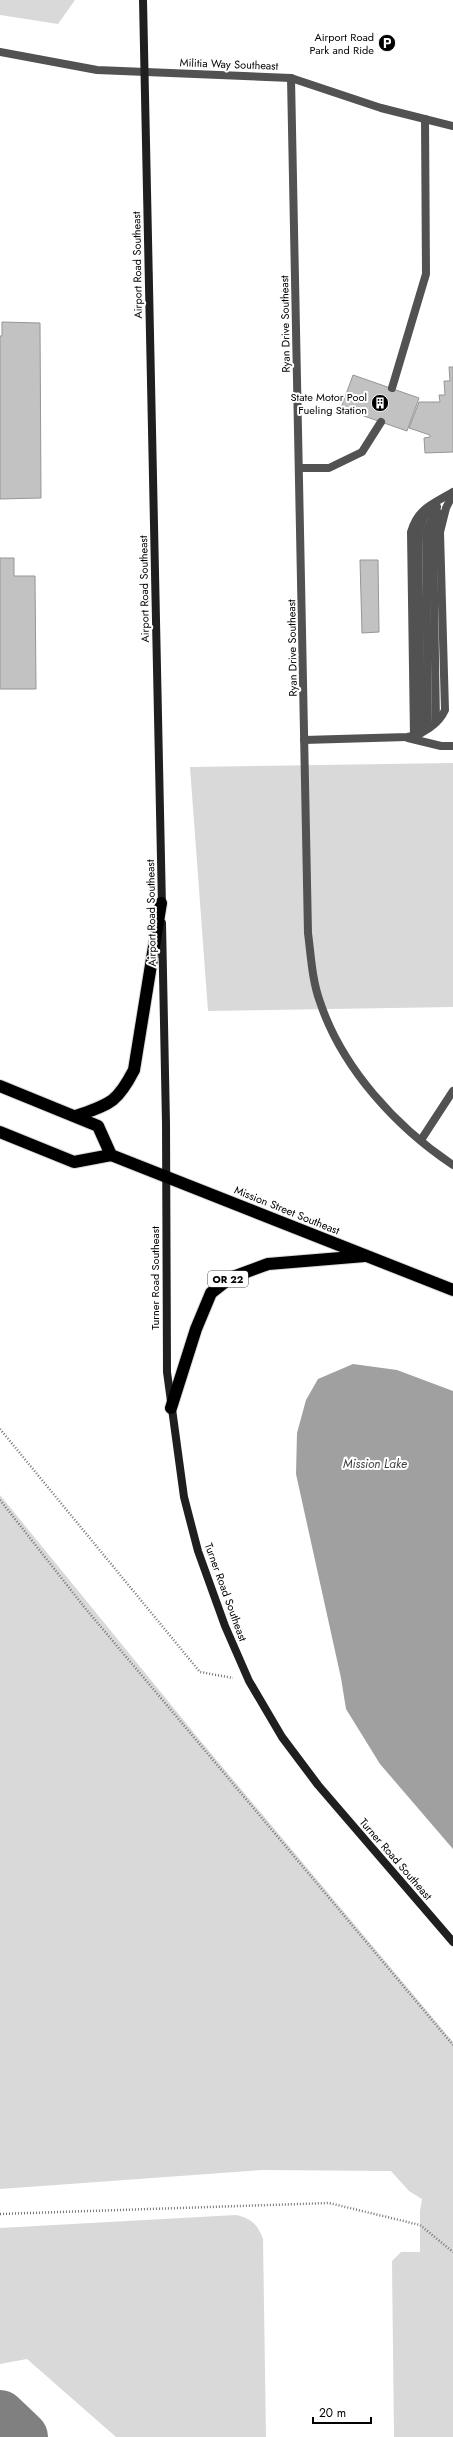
<svg xmlns="http://www.w3.org/2000/svg" width="453" height="2437" font-family="Jost,sans-serif">
<style>
.green{fill:#d9d9d9}
.water{fill:#a0a0a0}
.lines{fill:none;stroke-linecap:round;stroke-linejoin:round}
.taxiway{stroke:#808080;stroke-width:52}
.building{fill:#c2c2c2;stroke:#969696}
.highway-casing{stroke:#dbdbdb;stroke-width:14}
.path{stroke:#747474;stroke-width:2.5;stroke-dasharray:1 2;stroke-linecap:butt}
.lane{stroke:#525252;stroke-width:8}
.street{stroke:#525252;stroke-width:8}
.secondary{stroke:#1f1f1f;stroke-width:8}
.highway{stroke:#000;stroke-width:12}
.labels{text-anchor:middle;stroke-width:4;stroke-linejoin:round;paint-order:stroke}
.shield{fill:#fff;stroke:#4c4c4c;stroke-width:1}
.shield-label{font-size:10px;font-weight:bold;fill:#000}
.poi-label{font-size:11px;fill:#000;stroke:#fff;text-anchor:end}
.street-label{font-size:11px;fill:#000;stroke:#fff}
.water-label{font-size:12px;font-style:italic;fill:#414141;stroke:#fff}
</style>
<rect width="100%" height="100%" fill="#fff"/>
<g class="green">
<polygon points="0,0 75,0 58,24 0,15"/>
<polygon points="453,763 453,1007 208,1011 190,767"/>
<polygon points="0,1495 199,1739 453,2042 453,2437 394,2437 392,2261 401,2252 420,2252 420,2211 422,2199 409,2191 391,2171 262,2170 0,2189"/>
<path d="M236,2215C251,2218 258,2225 263,2239L266,2437H116L27,2359L0,2364V2228Z"/>
</g>
<polygon class="water" points="353,1364 397,1370 453,1391 453,1849 380,1764 346,1709 341,1678 296,1474 297,1433 306,1400 318,1379"/>
<g class="lines">
<polyline class="taxiway" points="0,2416 22,2437"/>
</g>
<g class="building">
<polygon points="2,322 40,323 41,498 0,499 0,336 2,336"/>
<polygon points="449,367 453,367 453,452 425,453 424,438 430,437 430,435 409,428 419,402 440,402 439,395 445,395 444,381 450,381"/>
<polygon points="353,375 419,398 407,431 341,408"/>
<polygon points="0,558 14,558 14,576 35,576 36,689 0,689"/>
<polygon points="360,560 378,560 379,632 362,633"/>
</g>
<g class="lines">
<defs>
<g id="highway">
<polyline points="0,1086 98,1126 111,1155"/>
<path d="M76,1116C110,1104 117,1103 134,1070L161,903"/>
<polyline points="0,1132 74,1162 111,1155 453,1290"/>
<polyline points="171,1408 196,1329 211,1293 230,1278 268,1264 365,1256"/>
</g>
</defs>
<use href="#highway" class="highway-casing"/>
<g class="path">
<polyline points="0,1429 200,1672 233,1678"/>
<polyline points="0,1500 85,1608 453,2045"/>
<polyline points="0,2214 329,2203 420,2225 453,2252"/>
</g>
<g class="lane">
<polyline points="392,388 426,274 425,119"/>
<polyline points="299,468 329,468 362,452 381,422"/>
<polyline points="436,722 433,532 439,513"/>
<polyline points="428,728 426,532 437,507"/>
<polyline points="421,733 418,532 424,517 433,506"/>
<path d="M414,736L411,532C418,508 433,504 453,492"/>
<polyline points="408,738 441,746 453,746"/>
<path d="M304,740L407,737C422,735 439,724 445,710L440,532L446,508L453,494"/>
<polyline points="421,1140 453,1091"/>
</g>
<g class="street">
<polyline points="0,52 97,70 291,78 381,108 453,126"/>
<path d="M291,78L308,933C311,956 312,980 320,1002C342,1068 396,1127 453,1165"/>
</g>
<g class="secondary">
<polyline points="143,0 162,907"/>
<polyline points="162,923 166,1123 167,1372 184,1497 198,1551 225,1626 249,1681 282,1737 318,1785 453,1942"/>
</g>
<use href="#highway" class="highway"/>
</g>
<defs>
<symbol id="parking-disc" viewBox="-11 -11 22 22"><circle r="9.5" fill="#000" stroke="#fff"/><path d="M-3.5-5.5H1a3.5 3.5 0 0 1 0 7H-1V5.5H-3.5ZM-1-3.4V-.6H.8a1.4 1.4 0 0 0 0-2.8Z" fill="#fff"/></symbol>
<symbol id="building-disc" viewBox="-11 -11 22 22"><circle r="9.5" fill="#000" stroke="#fff"/><path d="M-4-6H4V6H1V3H-1V6H-4ZM-2.5-4.3h1.7v1.8h-1.7ZM.8-4.3h1.7v1.8H.8ZM-2.5-1h1.7V.8h-1.7ZM.8-1h1.7V.8H.8Z" fill="#fff"/></symbol>
</defs>
<g fill-rule="evenodd">
<use href="#parking-disc" x="377" y="33" width="20" height="20"/>
<use href="#building-disc" x="370" y="393" width="20" height="20"/>
</g>
<g class="labels">
<rect class="shield" x="208" y="1271" width="40" height="16" rx="3"/>
<g class="shield-label">
<text x="228" y="1283">OR 22</text>
</g>
<g class="poi-label">
<text x="374" y="41">Airport Road<tspan x="374" dy="13">Park and Ride</tspan></text>
<text x="367" y="401">State Motor Pool<tspan x="367" dy="13">Fueling Station</tspan></text>
</g>
<g class="street-label">
<text transform="translate(229 64) rotate(2)" y="4">Militia Way Southeast</text>
<text transform="translate(137 265) rotate(-91)" y="4">Airport Road Southeast</text>
<text transform="translate(285 324) rotate(-91)" y="4">Ryan Drive Southeast</text>
<text transform="translate(144 589) rotate(-91)" y="4">Airport Road Southeast</text>
<text transform="translate(292 648) rotate(-91)" y="4">Ryan Drive Southeast</text>
<text transform="translate(151 913) rotate(-91)" y="4">Airport Road Southeast</text>
<text transform="translate(287 1210) rotate(22)" y="4">Mission Street Southeast</text>
<text transform="translate(155 1278) rotate(-90)" y="4">Turner Road Southeast</text>
<text transform="translate(226 1592) rotate(70)" y="4">Turner Road Southeast</text>
<text transform="translate(396 1859) rotate(49)" y="4">Turner Road Southeast</text>
</g>
<g class="water-label">
<text x="375" y="1468">Mission Lake</text>
</g>
</g>
<path d="M313 2417v6h58v-6" fill="none" stroke="#000000" stroke-width="2"/>
<text x="319" y="2417" font-size="12" fill="#000000" stroke="#ffffff" stroke-width="3" paint-order="stroke">20 m</text>
</svg>
